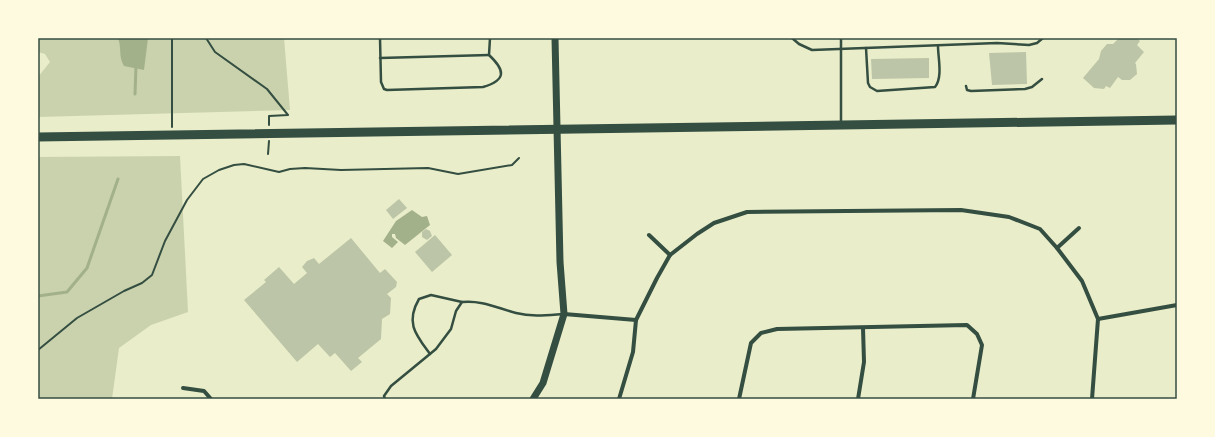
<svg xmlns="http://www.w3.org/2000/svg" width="1215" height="437" font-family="'Asap Condensed',sans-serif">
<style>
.green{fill:#cad2ad}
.water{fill:#a3b18a}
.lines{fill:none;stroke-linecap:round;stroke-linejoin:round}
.stream{stroke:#a3b18a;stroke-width:3}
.building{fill:#bcc5a7}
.path{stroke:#344e41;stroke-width:2}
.service{stroke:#344e41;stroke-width:2.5}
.minor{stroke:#344e41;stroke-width:4}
.tertiary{stroke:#344e41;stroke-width:7}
.primary{stroke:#344e41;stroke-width:9}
.neatline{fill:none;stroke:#344e41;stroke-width:1.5}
</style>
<rect width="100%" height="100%" fill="#e9edc9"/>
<g class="green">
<polygon points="38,38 284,38 290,110 38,117 38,77 50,62 45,54 38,52"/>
<polygon points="180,156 188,312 151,325 119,348 112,399 38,399 38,157"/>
</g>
<g class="water">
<path d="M118,38H148L144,70L124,66C118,56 122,48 118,38Z"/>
<polygon points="412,210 422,217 427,216 430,225 405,245 396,238 395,234 392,234 392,237 398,242 392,248 383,241 396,221"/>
</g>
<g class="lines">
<g class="stream">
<polyline points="135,94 136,66"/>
<polyline points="38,296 67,292 87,268 118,179"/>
</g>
</g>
<g class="building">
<polygon points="1119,38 1137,38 1140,41 1137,45 1144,52 1135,63 1136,64 1137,74 1130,80 1122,80 1118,77 1110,88 1106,86 1104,89 1094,88 1083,78 1099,59 1101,51 1107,44 1113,44"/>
<polygon points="1026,52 1027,84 992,85 989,53"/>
<polygon points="929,58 929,78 872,79 871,59"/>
<polygon points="399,199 407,208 393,219 386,210"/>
<polygon points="426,229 430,231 432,236 427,240 422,237 422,232"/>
<polygon points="435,235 452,255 432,272 415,252"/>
<polygon points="351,238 380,273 385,269 397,282 396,287 387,294 391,298 390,314 382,319 381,339 358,358 362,362 351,371 335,353 330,357 318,344 297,362 244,300 266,282 264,280 279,267 294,284 307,273 302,267 307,261 314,258 319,264"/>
</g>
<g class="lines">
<g class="path">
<polyline points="172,38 172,127"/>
<polyline points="206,38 215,52 267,89 288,115 269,116 269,125"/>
<polyline points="268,154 269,141"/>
<polyline points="38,350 77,318 124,291 142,283 152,275 165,241 187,200 203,179 219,170 234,165 244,164 279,172 290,169 305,168 341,170 428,168 458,174 512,165 519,158"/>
</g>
<g class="service">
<path d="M380,38L381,82L384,89L387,90L483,87C507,80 505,70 489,55L490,38"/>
<polyline points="792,38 799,44 812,50 997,43 1029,45 1037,43 1043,38"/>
<path d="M866,48L868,83L870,87L877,91L935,87C943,77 938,58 938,46"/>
<polyline points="380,58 489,55"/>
<polyline points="966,86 967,90 971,91 1025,89 1032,87 1042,79"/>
<polyline points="841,123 841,38"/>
<path d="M430,354C416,335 405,323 419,299L431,295L462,302"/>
<path d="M385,399L384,396L391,386L436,349L451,329L456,311L462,302C482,300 497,308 516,313C532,317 548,315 563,314"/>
</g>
<g class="minor">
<polyline points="649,235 670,255"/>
<polyline points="1057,248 1079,228"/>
<polyline points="564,314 636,320"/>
<polyline points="1098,319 1177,305"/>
<polyline points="183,388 204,391 211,399"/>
<polyline points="619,399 633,352 636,320 657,278 670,255 697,234 714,223 747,212 961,210 1009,217 1040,229 1057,248 1082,281 1098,319 1092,399"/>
<polyline points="739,399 751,343 761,333 777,329 967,325 977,334 982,345 973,399"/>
<polyline points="858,399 864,362 863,328"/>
</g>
<polyline class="tertiary" points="533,399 543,383 564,314 560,262 555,38"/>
<polyline class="primary" points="38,137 1177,120"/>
</g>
<rect width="1215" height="437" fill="none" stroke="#fefae0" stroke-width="78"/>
<rect x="39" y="39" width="1137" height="359" class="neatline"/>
</svg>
